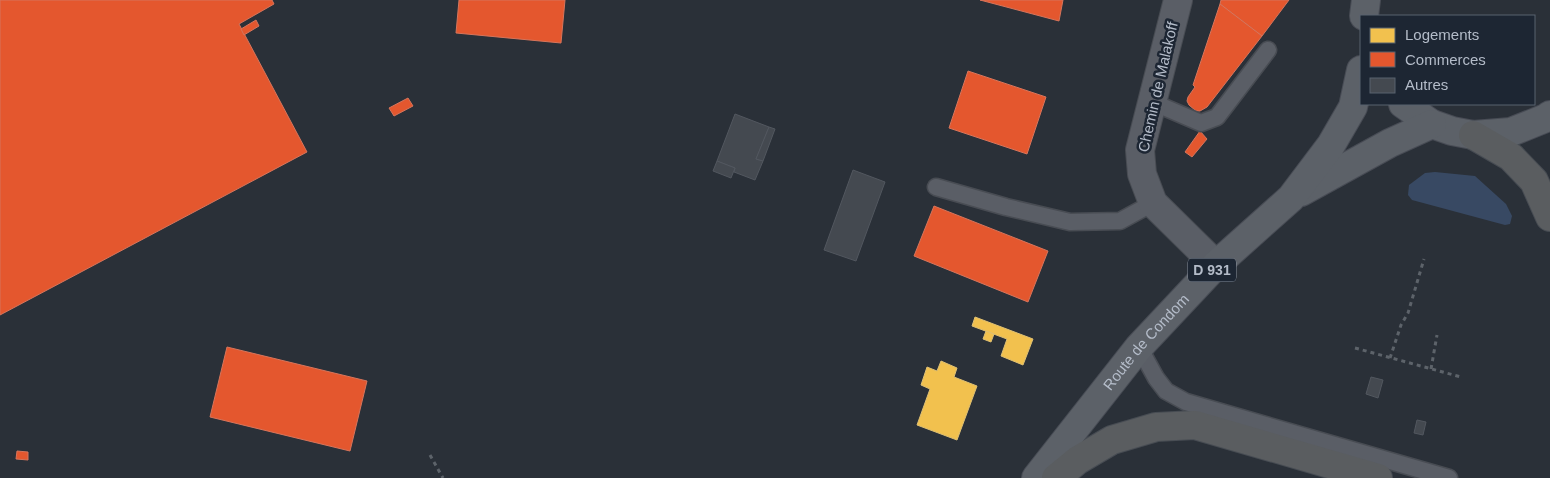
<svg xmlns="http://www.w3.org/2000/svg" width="1550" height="478" font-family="Helvetica,sans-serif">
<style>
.water{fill:#384963}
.homes{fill:#f2c14e;stroke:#dfc073}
.shops{fill:#e4572e;stroke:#d6755c}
.building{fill:#444950;stroke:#52575f}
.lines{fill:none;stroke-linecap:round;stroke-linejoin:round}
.service-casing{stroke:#484c53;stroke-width:19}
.minor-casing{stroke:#484c53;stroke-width:30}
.primary-casing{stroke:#484c55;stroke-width:30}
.motorway-casing{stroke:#474c53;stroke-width:30}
.path{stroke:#5d636a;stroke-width:3;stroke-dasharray:4 4;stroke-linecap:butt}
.service{stroke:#5a5e66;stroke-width:16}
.minor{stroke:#5a5e66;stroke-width:28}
.primary{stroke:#5c6168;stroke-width:28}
.motorway{stroke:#5a5d60;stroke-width:28}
.labels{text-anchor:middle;stroke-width:5;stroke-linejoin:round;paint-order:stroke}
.shield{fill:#1d2633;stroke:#878f9c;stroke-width:1}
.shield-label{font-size:14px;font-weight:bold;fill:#b4bcc9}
.street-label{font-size:15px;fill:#b4bcc9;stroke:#1d2633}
</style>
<rect width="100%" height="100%" fill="#2a3038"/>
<polygon class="water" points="1435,172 1475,176 1506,204 1512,216 1510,224 1505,225 1412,200 1408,195 1409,185 1425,173"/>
<g class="homes">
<polygon points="975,317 1033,339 1023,365 1001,356 1007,339 972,326"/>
<polygon points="986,331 994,334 991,342 983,339"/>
<polygon points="941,361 957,368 954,377 977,386 957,440 917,425 930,389 921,385 927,367 937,371"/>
</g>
<g class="shops">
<polygon points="0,0 272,0 274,4 239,24 307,152 0,315"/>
<polygon points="459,0 565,0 561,43 456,33"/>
<polygon points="980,0 1063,0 1059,21"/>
<polygon points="1221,0 1289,0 1262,36 1220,4"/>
<polygon points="1220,4 1262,36 1207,107 1200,111 1196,111 1189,105 1187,101 1188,97 1195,87 1193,85"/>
<polygon points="256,20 259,26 244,35 241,29"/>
<polygon points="968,71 1046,97 1027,154 949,128"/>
<polygon points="408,98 413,106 394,116 389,108"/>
<polygon points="1200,131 1207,139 1192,157 1185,152"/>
<polygon points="934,206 1048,251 1028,302 914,256"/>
<polygon points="227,347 367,381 350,451 210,417"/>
<polygon points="17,451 28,452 28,460 16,459"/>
</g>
<g class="building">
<polygon points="735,114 769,127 756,159 763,161 755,180 734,172 735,168 717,161"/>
<polygon points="769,127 775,129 763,161 756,159"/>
<polygon points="717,161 735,168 731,178 713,171"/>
<polygon points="853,170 885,182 856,261 824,250"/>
<polygon points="1371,377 1383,380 1378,398 1366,394"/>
<polygon points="1417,420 1426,422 1423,435 1414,433"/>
</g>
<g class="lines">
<defs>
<g id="service">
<polyline points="1152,102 1201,123 1217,117 1268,50"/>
<polyline points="936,187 1006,207 1070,222 1120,221 1153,203"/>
<polyline points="1139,347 1156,378 1166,391 1186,402 1449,478"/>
</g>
<polyline id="minor" points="1178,0 1140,150 1142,174 1153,203 1216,265"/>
<g id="primary">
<polyline points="1364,16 1366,0"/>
<polyline points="1403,104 1432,124 1452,131 1473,135 1511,132 1546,118 1550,115"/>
<polyline points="1301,192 1390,143 1432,124"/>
<path id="s1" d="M1036,478L1139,347L1216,265L1291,198L1331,145L1353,107L1361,70"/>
</g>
<g id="motorway">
<polyline points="1473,135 1511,157 1534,181 1550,217"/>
<polyline points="1056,478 1078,460 1112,440 1156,427 1195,425 1378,478"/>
</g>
</defs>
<use href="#service" class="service-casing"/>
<use href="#minor" class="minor-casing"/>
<use href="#primary" class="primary-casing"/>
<use href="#motorway" class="motorway-casing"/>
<g class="path">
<polyline points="1355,348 1461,377"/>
<polyline points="1390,358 1401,325 1408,313 1424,259"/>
<polyline points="1431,369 1437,335"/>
<polyline points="430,455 443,478"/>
</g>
<use href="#service" class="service"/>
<use href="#minor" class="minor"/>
<use href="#primary" class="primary"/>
<use href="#motorway" class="motorway"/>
</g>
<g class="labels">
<rect class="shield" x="1188" y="258.5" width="48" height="23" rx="4"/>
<g class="shield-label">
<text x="1212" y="275">D 931</text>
</g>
<g class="street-label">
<text transform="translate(1158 87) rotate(-77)" y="5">Chemin de Malakoff</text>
<text dy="5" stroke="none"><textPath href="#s1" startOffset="175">Route de Condom</textPath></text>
</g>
</g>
<rect x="1360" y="15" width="175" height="90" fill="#1d2633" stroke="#59626f"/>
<rect x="1370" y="28" width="25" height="15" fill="#f2c14e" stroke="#59626f"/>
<text x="1405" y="40" font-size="15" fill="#b4bcc9">Logements</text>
<rect x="1370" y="52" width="25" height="15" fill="#e4572e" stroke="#59626f"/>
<text x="1405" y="65" font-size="15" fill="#b4bcc9">Commerces</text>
<rect x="1370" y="78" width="25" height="15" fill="#444950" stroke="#59626f"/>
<text x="1405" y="90" font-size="15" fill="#b4bcc9">Autres</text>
</svg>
